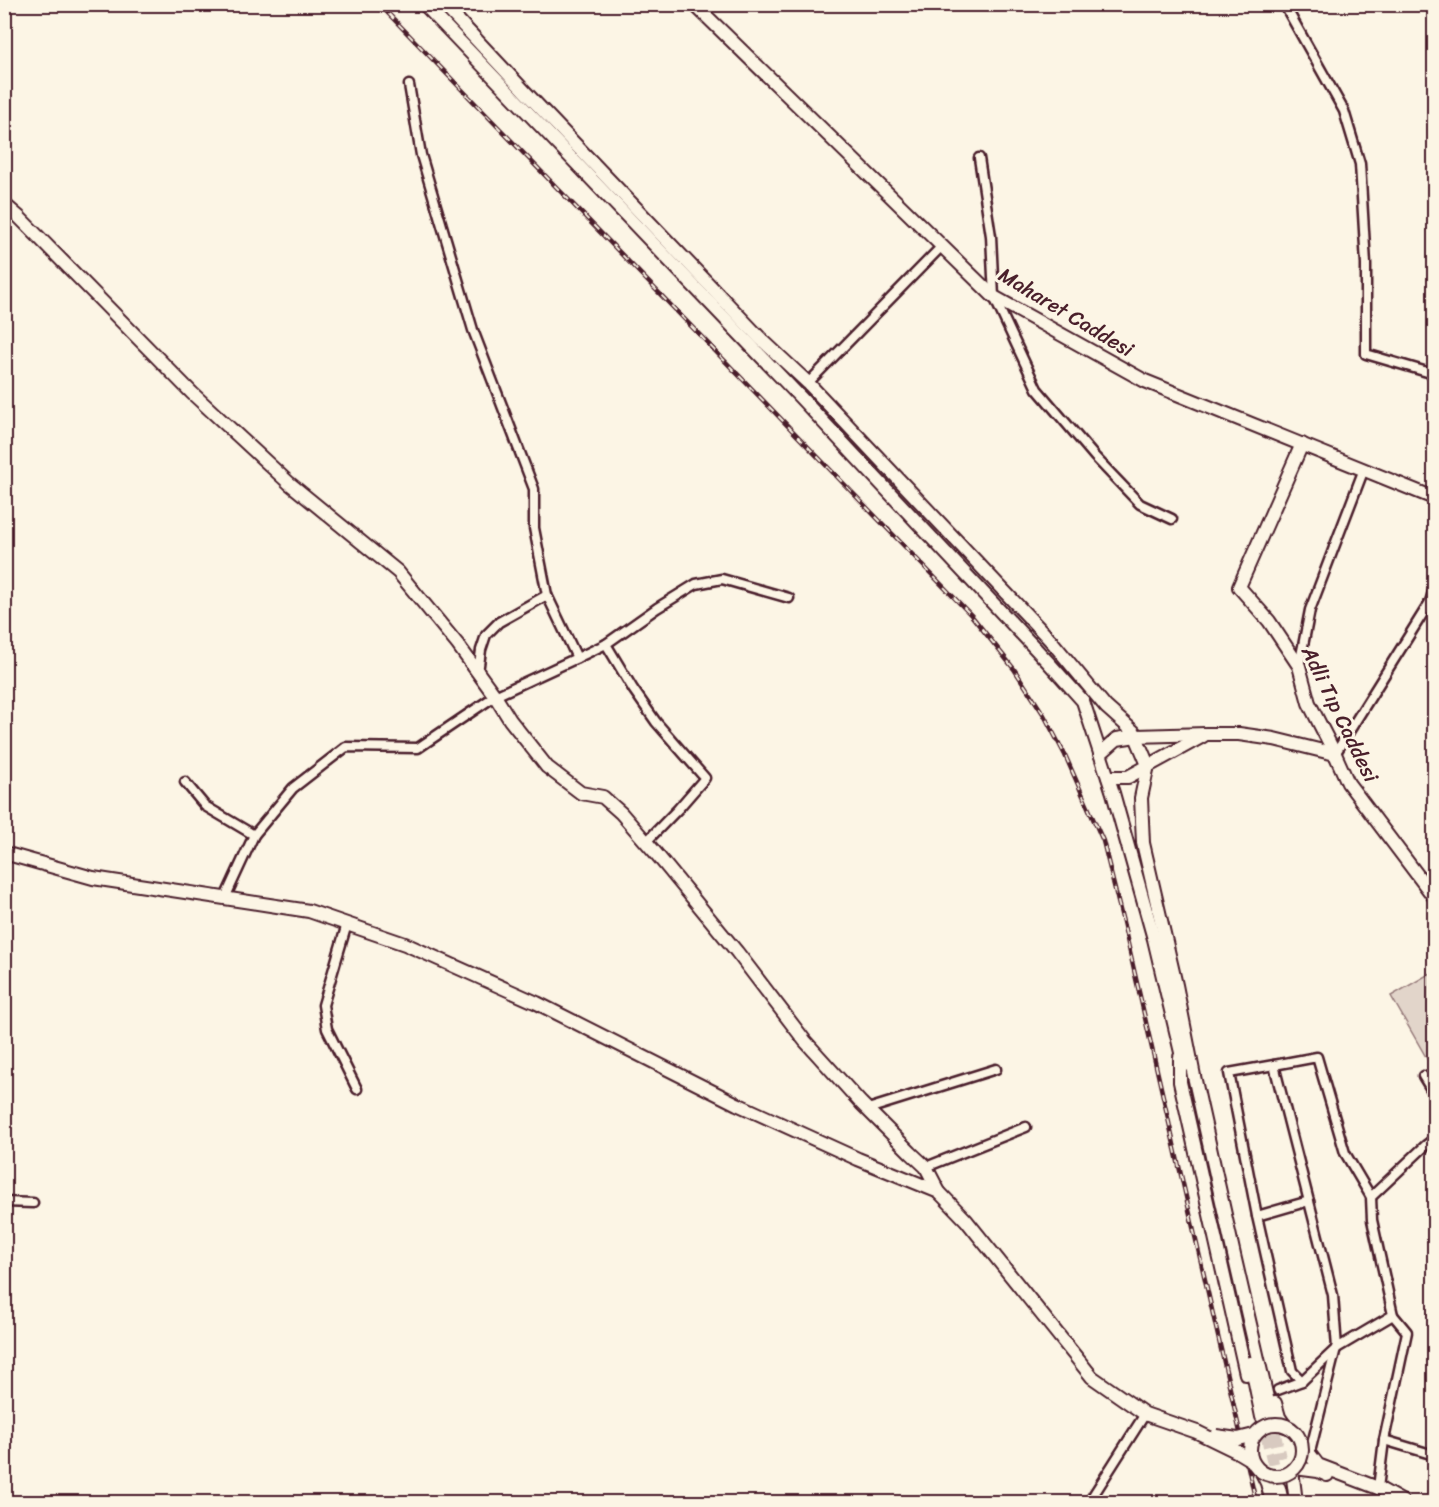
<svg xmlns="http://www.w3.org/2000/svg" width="1439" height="1507" font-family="Sriracha,sans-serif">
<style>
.green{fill:#e2d5ca;stroke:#967a7a;stroke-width:1.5}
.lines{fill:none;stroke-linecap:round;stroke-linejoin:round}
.secondary-tunnel{stroke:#d8cac0;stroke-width:12;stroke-dasharray:12 6;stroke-linecap:butt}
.street-casing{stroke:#4a1f2b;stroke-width:13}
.secondary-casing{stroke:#4a1f2b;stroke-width:16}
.street{stroke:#fcf5e5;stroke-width:8}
.secondary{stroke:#fcf5e5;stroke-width:12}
.rail-casing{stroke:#4a1f2b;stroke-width:4.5}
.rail{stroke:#fcf5e5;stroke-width:2;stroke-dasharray:7;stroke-linecap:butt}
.secondary-bridge-casing{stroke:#4a1f2b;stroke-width:16;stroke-linecap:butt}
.secondary-bridge{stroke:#fcf5e5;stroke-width:12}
.labels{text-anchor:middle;stroke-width:6;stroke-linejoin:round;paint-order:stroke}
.street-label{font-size:21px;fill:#4a1f2b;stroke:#fcf5e5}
</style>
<rect width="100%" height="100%" fill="#fcf5e5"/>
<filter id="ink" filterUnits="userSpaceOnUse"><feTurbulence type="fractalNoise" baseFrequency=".0167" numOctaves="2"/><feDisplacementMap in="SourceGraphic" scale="12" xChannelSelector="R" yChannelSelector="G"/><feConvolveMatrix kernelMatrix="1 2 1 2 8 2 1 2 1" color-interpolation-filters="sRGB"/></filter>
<g filter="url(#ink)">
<polygon class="green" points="1434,971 1434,1071 1391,996"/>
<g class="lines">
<g class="secondary-tunnel">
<polyline points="1271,1415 1280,1458"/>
<polyline points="1262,1417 1279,1488"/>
</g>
<defs>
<g id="street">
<polyline points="1284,4 1344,111 1360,164 1366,264 1366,354 1434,374"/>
<polyline points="979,158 991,236 994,297 1037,389 1095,457 1140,504 1172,519"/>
<polyline points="808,383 942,246"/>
<polyline points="606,644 657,608 696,584 722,579 789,598"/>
<polyline points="577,658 606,644 633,689 656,722 705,778 678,809 646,842"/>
<polyline points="1299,666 1310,610 1364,469"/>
<polyline points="478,673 481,650 486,635 499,622 547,595"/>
<polyline points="1335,754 1430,602 1434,588"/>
<polyline points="185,782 205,806 254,835"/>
<polyline points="225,898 254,835 293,788 346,747 418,748 495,696 577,658 547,595 534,528 534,489 473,330 421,155 409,85"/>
<polyline points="347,924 323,1005 327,1029 357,1089"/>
<polygon points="1317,1057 1345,1153 1371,1197 1372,1220 1393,1315 1337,1348 1333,1295 1274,1065"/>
<polyline points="1274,1065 1229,1073 1257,1216 1292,1371 1302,1381 1337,1348"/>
<polyline points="1423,1076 1434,1094"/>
<polyline points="868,1109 996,1069"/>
<polyline points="926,1167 1026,1127"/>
<polyline points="1371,1197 1425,1146 1434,1139"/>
<polyline points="4,1202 33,1203"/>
<polyline points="1257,1216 1309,1201"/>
<polyline points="1278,1390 1302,1381"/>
<polyline points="1384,1440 1434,1455"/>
<polyline points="1311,1448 1336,1348"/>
<polyline points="1378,1488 1384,1440 1407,1332 1393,1315"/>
<polyline points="1089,1502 1145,1414"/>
</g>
<g id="secondary">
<polyline points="424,4 800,397 1048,662 1083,701 1113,793 1154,939 1184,1065"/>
<polyline points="443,4 529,96 760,338 808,383 1053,643 1106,707 1134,732 1148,765 1141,798 1143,843 1176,985 1194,1076 1234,1255 1271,1415"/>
<polyline points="694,4 994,297 1145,381 1434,498"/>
<polyline points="4,204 19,217 192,393 289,483 398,572 458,645 495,696 510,720 547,767 581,793 603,797 621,813 654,851 737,952 805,1041 861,1103 911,1153 926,1167 939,1192"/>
<polyline points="1302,444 1239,587 1269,621 1299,666 1309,703 1335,754 1348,783 1434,897"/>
<polyline points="1100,754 1117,739 1136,736 1206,734 1239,734 1274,739 1335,754"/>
<polyline points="1108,777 1128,777 1203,736"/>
<polyline points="4,853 93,878 309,911 405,944 537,1003 737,1104 858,1159 939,1192 966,1220 1092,1377 1145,1414 1197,1432"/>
<polyline points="1180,1057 1180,1082 1246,1374"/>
<polyline points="1251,1363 1262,1417"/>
<polyline points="1275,1403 1279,1417 1285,1426"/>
<polyline points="1302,1444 1318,1465 1378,1488 1403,1502"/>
<polyline points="1295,1468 1318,1471 1327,1475"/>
<polyline points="1292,1470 1296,1502"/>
<polyline points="1262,1473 1267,1483 1272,1502"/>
<polyline points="1279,1488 1282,1502"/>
</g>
</defs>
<use href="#street" class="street-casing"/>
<use href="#secondary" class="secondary-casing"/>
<use href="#street" class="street"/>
<use href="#secondary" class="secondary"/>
<defs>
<polyline id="rail" points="379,4 971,615 1014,669 1044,715 1065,755 1103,841 1123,922 1256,1502"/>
</defs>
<use href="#rail" class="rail-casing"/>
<use href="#rail" class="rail"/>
<defs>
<g id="secondary-bridge">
<circle cx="1276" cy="1450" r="26"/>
<polyline points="1197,1432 1236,1451 1251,1460"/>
<polyline points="1216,1436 1238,1439 1254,1435"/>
</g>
</defs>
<use href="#secondary-bridge" class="secondary-bridge-casing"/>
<use href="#secondary-bridge" class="secondary-bridge"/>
</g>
</g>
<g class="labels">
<g class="street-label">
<text transform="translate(1066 312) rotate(31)" y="7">Maharet Caddesi</text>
<text transform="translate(1340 714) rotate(64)" y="7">Adli Tıp Caddesi</text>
</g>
</g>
<rect width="1439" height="1507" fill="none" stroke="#fcf5e5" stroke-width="24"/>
<rect x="12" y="12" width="1415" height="1483" fill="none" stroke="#4a1f2b" stroke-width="2" filter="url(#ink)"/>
</svg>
